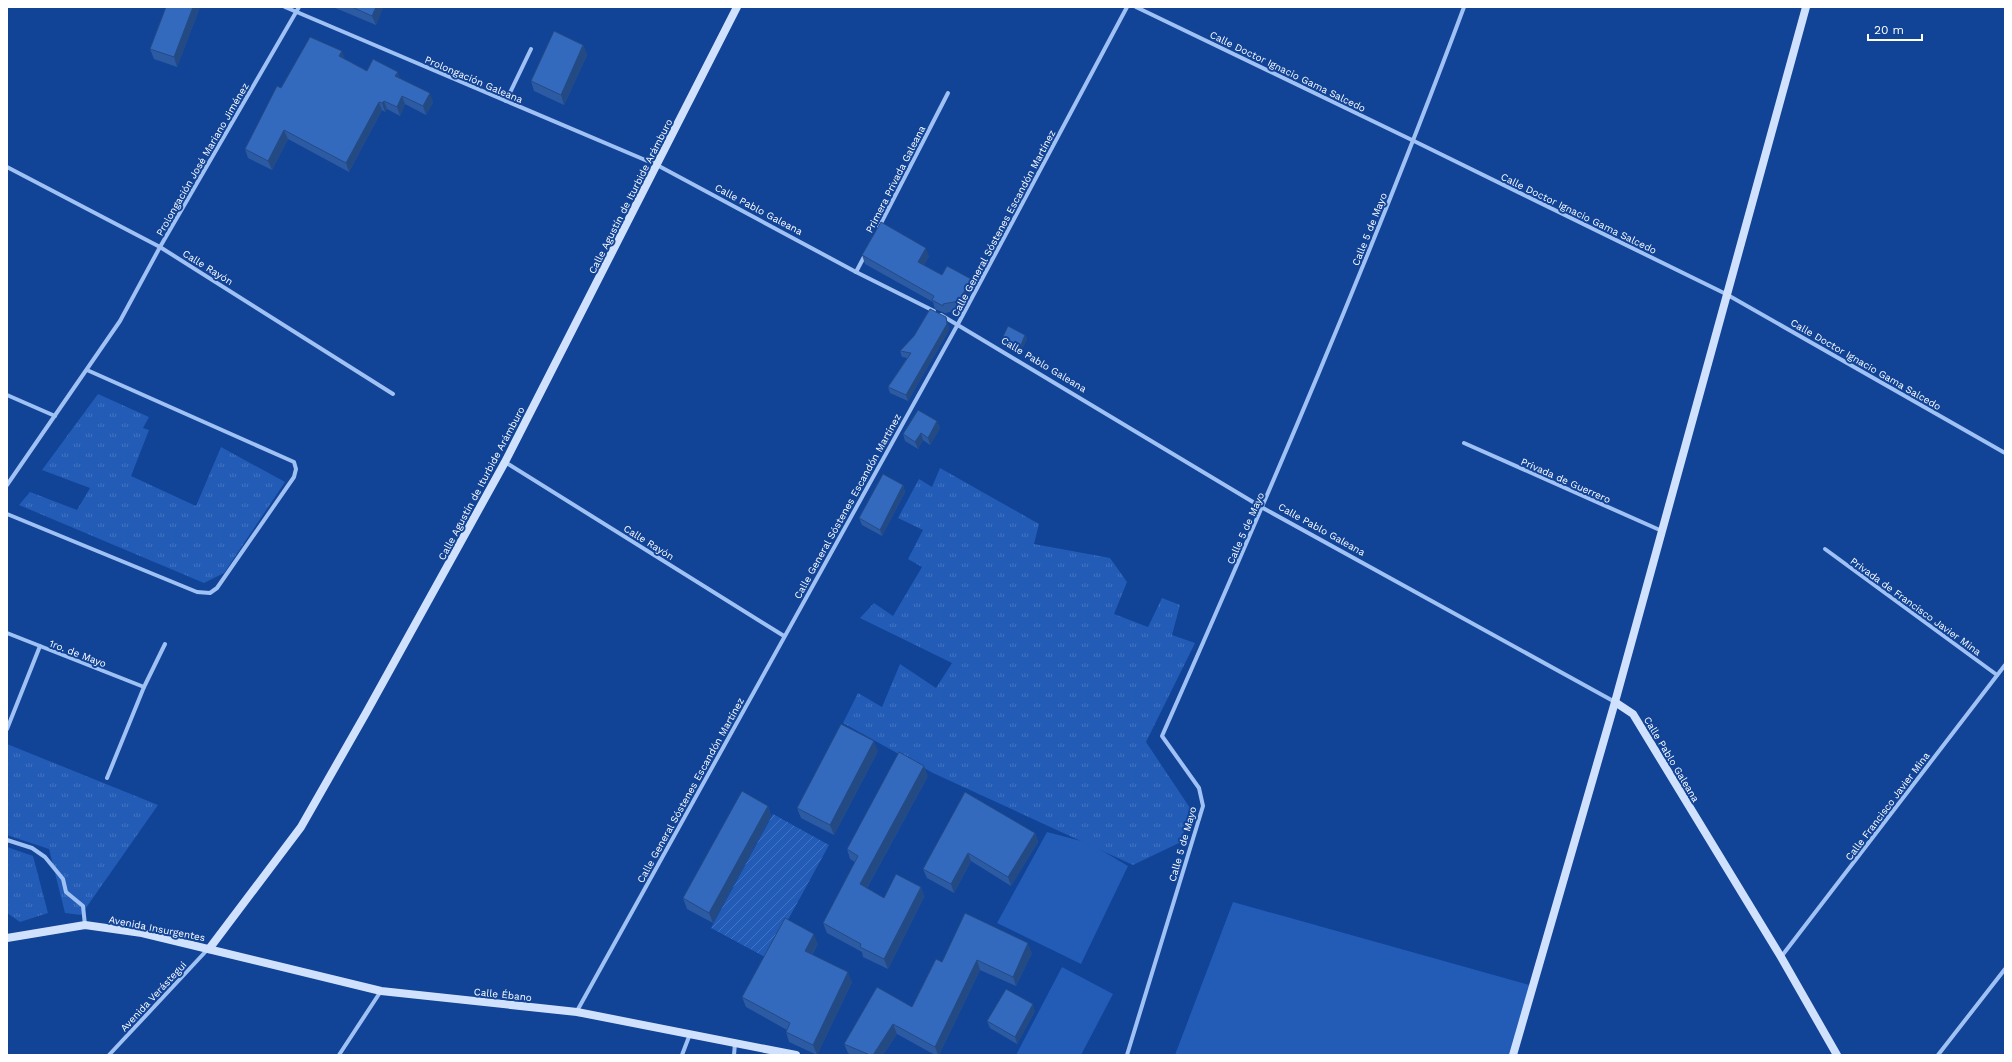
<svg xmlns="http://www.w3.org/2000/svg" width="2012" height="1062" font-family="'Work Sans',sans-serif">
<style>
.grass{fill:url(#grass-tufts)}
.garden{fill:url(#garden-furrows)}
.pitch{fill:#235cb6}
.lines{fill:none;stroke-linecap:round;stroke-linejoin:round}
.street{stroke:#a0c1f4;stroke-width:4}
.secondary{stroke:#d0e1fd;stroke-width:8}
.wall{fill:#2d5ba3}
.shaded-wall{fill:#244a84}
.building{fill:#346abd;stroke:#244a84}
.labels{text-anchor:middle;stroke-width:4;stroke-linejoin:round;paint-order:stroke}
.street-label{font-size:10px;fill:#fff;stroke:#114396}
</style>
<defs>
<pattern id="grass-tufts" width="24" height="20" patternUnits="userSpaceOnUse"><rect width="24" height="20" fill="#235cb6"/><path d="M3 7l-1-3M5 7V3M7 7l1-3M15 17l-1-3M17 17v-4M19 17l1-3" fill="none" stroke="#4474c1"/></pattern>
<pattern id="garden-furrows" width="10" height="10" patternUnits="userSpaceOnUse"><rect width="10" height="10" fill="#235cb6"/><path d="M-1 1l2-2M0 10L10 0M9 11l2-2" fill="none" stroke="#4474c1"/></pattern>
</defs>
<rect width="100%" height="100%" fill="#114396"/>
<g class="grass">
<polygon points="98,394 149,417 143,428 149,430 131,476 196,506 221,447 285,482 224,573 204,583 19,505 30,492 77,510 90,488 42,470"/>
<polygon points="940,468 1039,524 1034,544 1110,558 1127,582 1114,614 1148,627 1162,598 1180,605 1172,635 1195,643 1146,742 1190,808 1181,842 1133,865 933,773 843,723 858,693 882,707 900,664 936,688 952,663 860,618 874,603 893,616 922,567 908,559 923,530 898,518 919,479 932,487"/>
<polygon points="7,744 158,805 81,915 65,913 49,849 7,835"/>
<polygon points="7,847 33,856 48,913 20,922 7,913"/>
</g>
<polygon class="garden" points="773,814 829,845 767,958 711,928"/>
<g class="pitch">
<polygon points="1047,832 1089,843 1128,866 1081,964 997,923"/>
<polygon points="1233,902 1533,986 1513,1055 1175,1055"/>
<polygon points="1062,967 1113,994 1081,1055 1016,1055"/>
</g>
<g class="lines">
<g class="street">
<polyline points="285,7 657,165 856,272 934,311"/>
<polyline points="1136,7 1414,141 1726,294 2005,453"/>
<polyline points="506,101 531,49"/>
<polyline points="7,167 160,247 393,394"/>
<polyline points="879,227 948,93"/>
<polyline points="856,272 865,255"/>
<polyline points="941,315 1263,508 1615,702"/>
<polyline points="7,395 55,416"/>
<polyline points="1464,443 1662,531"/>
<polyline points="505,462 784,636"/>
<polyline points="7,485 120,321 160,247 299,7"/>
<polyline points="7,514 197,592 210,593 217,588 294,477 296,469 294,462 87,370"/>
<polyline points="1825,549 1997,675"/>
<polyline points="7,633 144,687"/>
<polyline points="7,729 40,646"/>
<polyline points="107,778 144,687 165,644"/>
<polyline points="7,840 32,848 45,857 63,879 66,892 83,906 85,925"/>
<polyline points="1781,957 2005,665"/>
<polyline points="577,1011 958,324 1127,7"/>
<polyline points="109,1055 208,949"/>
<polyline points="339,1055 381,991"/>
<polyline points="682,1055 690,1034"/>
<polyline points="734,1055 735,1043"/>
<path d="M1127,1055L1203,806L1199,788L1162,736C1268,496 1372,254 1464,7"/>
<polyline points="1938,1055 2005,969"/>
</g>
<g class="secondary">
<polyline points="1615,702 1633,714 1781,957 1837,1055"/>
<polyline points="7,938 85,925 142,933 381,991 577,1012 796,1055"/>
<polyline points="209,949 301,827 366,713 505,462 737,7"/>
<polyline points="1513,1055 1615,702 1806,7"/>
</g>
</g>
<g class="wall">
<polygon points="166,7 200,7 177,67 154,59 150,49"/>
<polygon points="333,7 383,7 376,25"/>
<polygon points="583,45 587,55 564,105 534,91 531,81"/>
<polygon points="345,59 367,71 400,78 433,102 426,115 405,104 400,116 387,109 385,112 382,110 349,172 288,139 272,170 248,158 245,149"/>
<polygon points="862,255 929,256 924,265 942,275 974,287 962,309 946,313 947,314 935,309 933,302 865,264"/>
<polygon points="948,323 949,330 908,401 890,393 888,387 907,358 902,357 900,351"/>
<polygon points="1025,335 1027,339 1020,353 1002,344 1001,341"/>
<polygon points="937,421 940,428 930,445 923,440 918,449 905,441 903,434"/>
<polygon points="903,485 905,492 882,536 862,525 859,518"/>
<polygon points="878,751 834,835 801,818 797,808"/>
<polygon points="928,776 867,888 884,898 921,887 924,897 888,969 863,957 862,952 827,933 823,923 855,862 850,859 847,849"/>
<polygon points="965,792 1035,833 1038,842 1011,886 971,861 954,893 927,878 923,869"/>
<polygon points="768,806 771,816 713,923 687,909 683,898"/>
<polygon points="818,944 812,955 852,982 817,1055 789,1042 786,1032 787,1030 746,1007 742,997"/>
<polygon points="1032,953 1016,986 980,970 939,1055 935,1055 897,1034 883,1055 852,1055 848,1053 844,1044 912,1007 942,962"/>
<polygon points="1035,1011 1017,1044 990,1028 987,1021"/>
</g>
<g class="shaded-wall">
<polygon points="193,7 200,7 177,67 174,57"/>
<polygon points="376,7 383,7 376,25 372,16"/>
<polygon points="583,45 587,55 564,105 561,95"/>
<polygon points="342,51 345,60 339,56"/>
<polygon points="398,72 401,81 395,76"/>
<polygon points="430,93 433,102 426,115 423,106"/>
<polygon points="402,96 405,104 400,116 397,107"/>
<polygon points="384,101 387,109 385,112 382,103"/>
<polygon points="379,102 382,110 349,172 346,163"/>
<polygon points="284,130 288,139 272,170 268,161"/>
<polygon points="926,248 929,256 921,270 918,262"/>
<polygon points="971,279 974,287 962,309 959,301"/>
<polygon points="946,317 948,323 949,330 908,401 906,395"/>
<polygon points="1025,335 1027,339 1020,353 1019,350"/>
<polygon points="937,421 940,428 930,445 928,438"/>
<polygon points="921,433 923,440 918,449 915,442"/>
<polygon points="903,485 905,492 882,536 880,530"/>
<polygon points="874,741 878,751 834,835 830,825"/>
<polygon points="924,766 928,776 863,895 860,884"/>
<polygon points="768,806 771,816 713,923 709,913"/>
<polygon points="1035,833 1038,842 1011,886 1008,877"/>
<polygon points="968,853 971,861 954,893 951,884"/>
<polygon points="921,887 924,897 888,969 884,959"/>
<polygon points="814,934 818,944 808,961 805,951"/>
<polygon points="1028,943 1032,953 1016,986 1013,977"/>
<polygon points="977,960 980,970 939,1055 938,1055 935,1047"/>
<polygon points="848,972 852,982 817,1055 813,1045"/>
<polygon points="1033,1004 1035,1011 1017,1044 1015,1037"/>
<polygon points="893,1024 897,1034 883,1055 873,1055"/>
</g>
<g class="building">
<polygon points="166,7 193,7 174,57 150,49"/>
<polygon points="352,7 376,7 372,16"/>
<polygon points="554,31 583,45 561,95 531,81"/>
<polygon points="310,37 342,51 339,56 367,71 373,59 398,72 395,76 430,93 423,106 402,96 397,107 384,101 382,103 379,102 346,163 284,130 268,161 245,149 277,86 281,88"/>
<polygon points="881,222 926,248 918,262 942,275 947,266 971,279 959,301 943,304 943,306 932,300 934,296 862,255"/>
<polygon points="930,309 946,317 947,324 906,395 888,387 911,353 900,351 914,336"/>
<polygon points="1008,326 1025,335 1019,350 1001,341"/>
<polygon points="918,410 937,421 928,438 921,433 915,442 903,434"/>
<polygon points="883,474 903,485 880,530 859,518"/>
<polygon points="841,724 874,741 830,825 797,808"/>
<polygon points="899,752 924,766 860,884 884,898 896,874 921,887 884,959 860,947 861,944 823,923 858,856 847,849"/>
<polygon points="742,791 768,806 709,913 683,898"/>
<polygon points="965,792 1035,833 1008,877 968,853 951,884 923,869"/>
<polygon points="965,913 1028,943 1013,977 977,960 935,1047 893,1024 873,1055 870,1055 844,1044 877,987 912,1007 936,959 942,962"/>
<polygon points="785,918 814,934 805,951 848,972 813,1045 786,1032 790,1023 742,997"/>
<polygon points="1006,989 1033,1004 1015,1037 987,1021"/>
</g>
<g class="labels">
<g class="street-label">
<text transform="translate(1288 71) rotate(26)" y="4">Calle Doctor Ignacio Gama Salcedo</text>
<text transform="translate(474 79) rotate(23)" y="4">Prolongación Galeana</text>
<text transform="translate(202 159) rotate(-60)" y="4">Prolongación José Mariano Jiménez</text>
<text transform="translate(895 179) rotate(-63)" y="4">Primera Privada Galeana</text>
<text transform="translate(630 196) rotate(-63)" y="4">Calle Agustín de Iturbide Arámburo</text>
<text transform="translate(759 209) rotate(28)" y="4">Calle Pablo Galeana</text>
<text transform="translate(1579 213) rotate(26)" y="4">Calle Doctor Ignacio Gama Salcedo</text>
<text transform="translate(1003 223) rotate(-62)" y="4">Calle General Sóstenes Escandón Martínez</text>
<text transform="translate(1369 229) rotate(-68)" y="4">Calle 5 de Mayo</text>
<text transform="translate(208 267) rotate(32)" y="4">Calle Rayón</text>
<text transform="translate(1044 364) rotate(31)" y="4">Calle Pablo Galeana</text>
<text transform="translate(1866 364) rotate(30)" y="4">Calle Doctor Ignacio Gama Salcedo</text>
<text transform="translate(1566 480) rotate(24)" y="4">Privada de Guerrero</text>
<text transform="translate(481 483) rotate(-62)" y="4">Calle Agustín de Iturbide Arámburo</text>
<text transform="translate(847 506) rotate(-61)" y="4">Calle General Sóstenes Escandón Martínez</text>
<text transform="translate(1245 528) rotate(-66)" y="4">Calle 5 de Mayo</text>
<text transform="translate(1322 529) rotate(29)" y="4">Calle Pablo Galeana</text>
<text transform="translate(649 542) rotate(32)" y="4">Calle Rayón</text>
<text transform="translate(1916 606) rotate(36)" y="4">Privada de Francisco Javier Mina</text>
<text transform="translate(78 653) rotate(21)" y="4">1ro. de Mayo</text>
<text transform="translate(1672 759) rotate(59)" y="4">Calle Pablo Galeana</text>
<text transform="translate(690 790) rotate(-61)" y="4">Calle General Sóstenes Escandón Martínez</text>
<text transform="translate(1887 806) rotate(-53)" y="4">Calle Francisco Javier Mina</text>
<text transform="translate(1182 844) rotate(-74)" y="4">Calle 5 de Mayo</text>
<text transform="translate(157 928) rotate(11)" y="4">Avenida Insurgentes</text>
<text transform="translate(503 994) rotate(6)" y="4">Calle Ébano</text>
<text transform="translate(153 996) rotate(-47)" y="4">Avenida Verástegui</text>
</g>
</g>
<rect width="2012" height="1062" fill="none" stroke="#ffffff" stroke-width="16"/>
<path d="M1868 34v6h54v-6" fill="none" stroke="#ffffff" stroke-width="2"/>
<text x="1874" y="34" font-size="12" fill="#ffffff" stroke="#114396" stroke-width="3" paint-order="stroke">20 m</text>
</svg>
